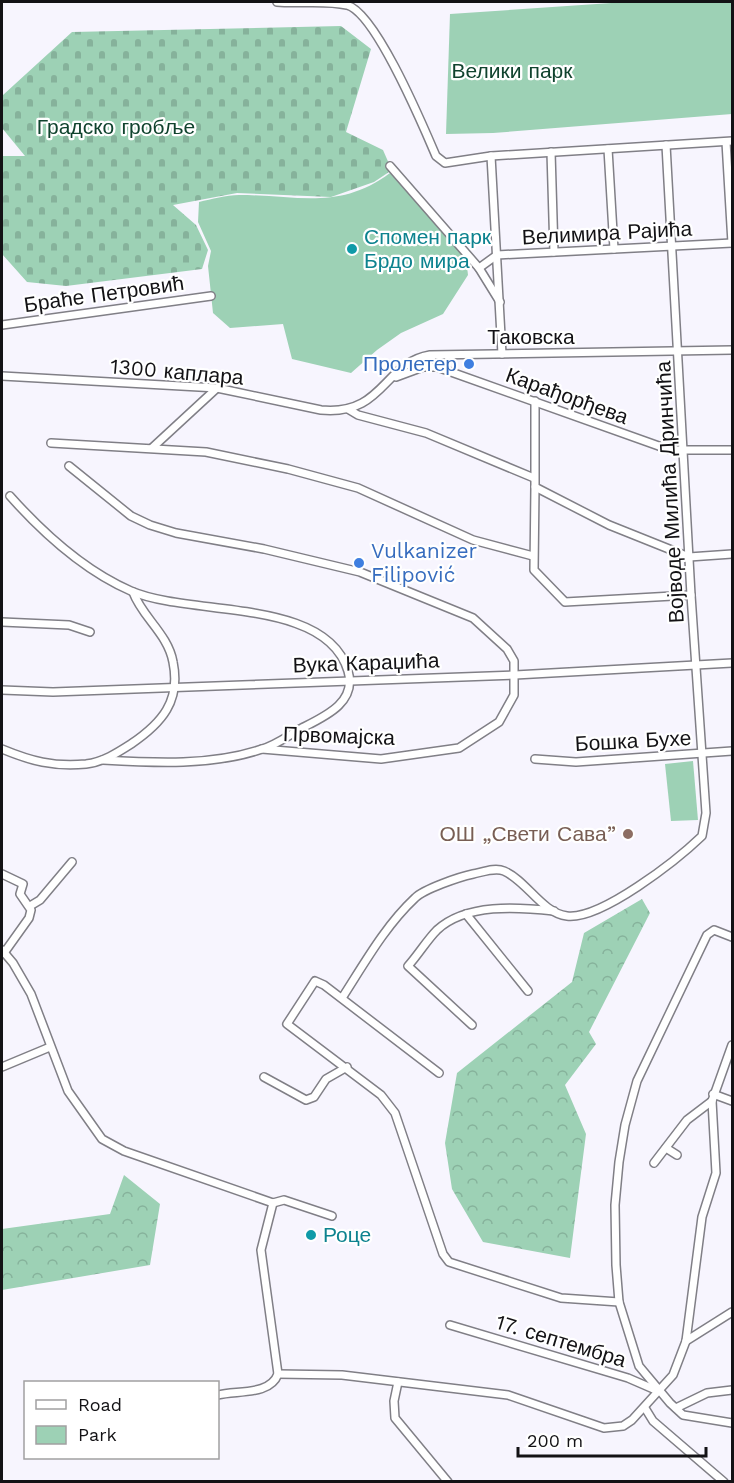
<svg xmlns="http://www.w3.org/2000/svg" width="734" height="1483" font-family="'Work Sans',sans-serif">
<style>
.green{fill:#9dd1b5}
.forest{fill:url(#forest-crowns)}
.cemetery{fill:url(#cemetery-stones)}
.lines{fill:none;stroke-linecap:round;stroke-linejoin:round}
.minor-casing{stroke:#807f86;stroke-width:10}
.minor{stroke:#fff;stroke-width:7}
.culture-dot{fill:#0f9aa8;stroke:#fff;stroke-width:2}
.shop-dot{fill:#3f7fe0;stroke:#fff;stroke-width:2}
.education-dot{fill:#8d6e63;stroke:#fff;stroke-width:2}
.labels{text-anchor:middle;stroke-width:4.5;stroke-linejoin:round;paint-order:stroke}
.park-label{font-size:21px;fill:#10432e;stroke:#fff}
.street-label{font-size:21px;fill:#131215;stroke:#fff}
.culture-label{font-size:21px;fill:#0d838f;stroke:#fff;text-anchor:start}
.shop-label{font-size:21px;fill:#366cbe;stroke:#fff;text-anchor:end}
.education-label{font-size:21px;fill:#785e54;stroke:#fff;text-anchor:end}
</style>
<defs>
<pattern id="forest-crowns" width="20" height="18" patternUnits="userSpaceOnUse" patternTransform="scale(1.5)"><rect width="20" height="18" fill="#9dd1b5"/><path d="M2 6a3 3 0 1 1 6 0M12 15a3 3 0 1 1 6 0" fill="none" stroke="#86b29b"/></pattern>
<pattern id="cemetery-stones" width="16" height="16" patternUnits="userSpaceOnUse" patternTransform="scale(1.5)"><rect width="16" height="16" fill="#9dd1b5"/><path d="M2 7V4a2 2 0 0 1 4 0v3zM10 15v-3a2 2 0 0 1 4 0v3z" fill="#86b29b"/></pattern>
</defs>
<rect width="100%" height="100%" fill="#f7f5fe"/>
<g class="green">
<polygon points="626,2 732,2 732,114 493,133 446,134 450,14"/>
<path d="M390,173L466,258L468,275L443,314L401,333L377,350L351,373L292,359L283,324L230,328L213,313L208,266L211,251L198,222L199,202C212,199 226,195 239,195C297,195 339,211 390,173Z"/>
<polygon points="693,761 698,820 671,821 665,764"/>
</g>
<g class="forest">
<polygon points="642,899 650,913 589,1032 596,1044 565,1085 586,1134 570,1258 483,1242 452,1189 445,1143 457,1073 572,982 584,933"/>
<polygon points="124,1175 160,1204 150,1265 2,1290 2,1229 110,1214"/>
</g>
<polygon class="cemetery" points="341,26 371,49 346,132 383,150 390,166 389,172 374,182 331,197 237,193 173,205 196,225 208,250 202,269 66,286 27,282 2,254 2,156 25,156 2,128 3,95 72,32"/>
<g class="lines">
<defs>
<g id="minor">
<path d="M277,2C299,4 325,0 347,5C376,13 423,126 436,156L445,163L491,156L732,141"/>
<polyline points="726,142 732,243"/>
<polyline points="608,149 614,249"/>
<polyline points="551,152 554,252"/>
<polyline points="491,156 502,354"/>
<polyline points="390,166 479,268 500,302"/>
<polyline points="479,268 497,255 732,243"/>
<polyline points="2,325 211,296"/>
<path d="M2,376L217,388L321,410C384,416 383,363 430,355L732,350"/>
<polyline points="396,377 423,367 437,367 670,450 732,450"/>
<polyline points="535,401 535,487 609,525 689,557 732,554"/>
<polyline points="348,409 358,415 426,433 534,478"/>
<polyline points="51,443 206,452 288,469 358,488 473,540 533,556"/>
<polyline points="152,448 217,388"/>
<polyline points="69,466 131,516 150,525 176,533 264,549 360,572 473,618 507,649 514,661 514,695 499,722 459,748 381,759 262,749"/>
<polyline points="535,487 534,570 565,602 691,595"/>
<path d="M10,496C43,533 85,571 131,591C191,617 326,597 348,671C357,702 326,716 302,728C289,735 276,745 262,749C212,766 155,763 103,760"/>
<polyline points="2,622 69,625 90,632"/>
<polyline points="2,690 53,692 515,675 732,663"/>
<path d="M2,749C31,761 53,767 86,764C103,762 117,753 131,744C162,723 181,701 173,662C168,634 142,617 133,592"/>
<polyline points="535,759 576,762 732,751"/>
<polyline points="2,874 23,884 20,894 31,910 29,918 4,953"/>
<polyline points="30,906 40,900 72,862"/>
<polyline points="466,914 528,991"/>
<polyline points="732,937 714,930 707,935 637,1081 625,1125 619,1162 615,1205 616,1265 619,1302 639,1366 670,1403 683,1415 732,1423"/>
<polyline points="2,950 13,963 31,994 68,1091 102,1139 124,1151 273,1203"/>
<path d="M342,998C364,964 385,926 415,898C424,889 459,877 473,874C483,872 495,867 504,871C527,881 542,913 567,916C601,920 677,860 702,836L706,813L691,595L666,145"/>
<path d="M472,1025L408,966C418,955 427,940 437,930C466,903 518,907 554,911"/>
<polyline points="2,1067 50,1047"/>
<polyline points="439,1073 324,985 315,981 287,1024 381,1095 395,1113 443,1254 449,1262 561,1298 619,1302"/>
<polyline points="264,1077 306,1100 314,1097 326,1079 347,1067"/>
<polyline points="713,1094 732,1101"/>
<polyline points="666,1148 677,1155"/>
<polyline points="654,1163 687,1120 712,1101"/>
<polyline points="273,1203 284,1200 332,1216"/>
<polyline points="450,1325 628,1378 658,1391"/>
<polyline points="686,1341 732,1312"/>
<polyline points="278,1374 342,1375 508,1395 604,1428 623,1426 632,1420 673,1375 686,1341 702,1217 716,1173 712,1101 732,1045"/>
<polyline points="398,1382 394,1401 395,1418 448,1482"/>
<path d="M218,1395C236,1390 270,1396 278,1374L261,1250L273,1203"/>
<polyline points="645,1408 653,1421 724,1482"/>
<polyline points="676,1408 707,1393 732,1390"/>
</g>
</defs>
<use href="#minor" class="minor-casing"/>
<use href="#minor" class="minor"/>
</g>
<g class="culture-dot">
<circle cx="352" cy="249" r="6"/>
<circle cx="311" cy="1235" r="6"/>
</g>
<g class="shop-dot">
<circle cx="469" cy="364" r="6"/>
<circle cx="359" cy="563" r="6"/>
</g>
<circle class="education-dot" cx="628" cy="834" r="6"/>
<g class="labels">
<g class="park-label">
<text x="512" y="78">Велики парк</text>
<text x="116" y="134">Градско гробље</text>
</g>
<g class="street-label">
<text transform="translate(607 233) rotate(-3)" y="7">Велимира Рајића</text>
<text transform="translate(104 294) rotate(-8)" y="7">Браће Петровић</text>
<text x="531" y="344">Таковска</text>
<text transform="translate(177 372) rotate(5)" y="7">1300 каплара</text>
<text transform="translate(567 396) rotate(20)" y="7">Карађорђева</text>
<text transform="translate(670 492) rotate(-93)" y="7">Војводе Милића Дринчића</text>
<text transform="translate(366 663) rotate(-2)" y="7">Вука Караџића</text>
<text transform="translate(339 736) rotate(2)" y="7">Првомајска</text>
<text transform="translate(633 741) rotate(-3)" y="7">Бошка Бухе</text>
<text transform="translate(561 1341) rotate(17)" y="7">17. септембра</text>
</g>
<g class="culture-label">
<text x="364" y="244">Спомен парк<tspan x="364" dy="24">Брдо мира</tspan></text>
<text x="323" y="1242">Роце</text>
</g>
<g class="shop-label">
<text x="457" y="371">Пролетер</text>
<text x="371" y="558" text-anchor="start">Vulkanizer<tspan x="371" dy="24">Filipović</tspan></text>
</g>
<g class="education-label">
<text x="616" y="841">ОШ „Свети Сава”</text>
</g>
</g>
<rect width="734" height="1483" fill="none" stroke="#131215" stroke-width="6"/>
<rect x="24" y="1381" width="195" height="78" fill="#ffffff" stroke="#a1a0a1" stroke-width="1.5"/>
<rect x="36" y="1400" width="30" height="9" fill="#ffffff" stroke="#a1a0a1" stroke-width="1.5"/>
<text x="78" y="1411" font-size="18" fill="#131215">Road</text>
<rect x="36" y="1426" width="30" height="18" fill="#9dd1b5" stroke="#a1a0a1" stroke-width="1.5"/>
<text x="78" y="1441" font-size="18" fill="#131215">Park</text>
<path d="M518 1447v9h188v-9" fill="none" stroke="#131215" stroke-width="3"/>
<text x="527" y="1447" font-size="18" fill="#131215" stroke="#ffffff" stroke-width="4.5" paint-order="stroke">200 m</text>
</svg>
